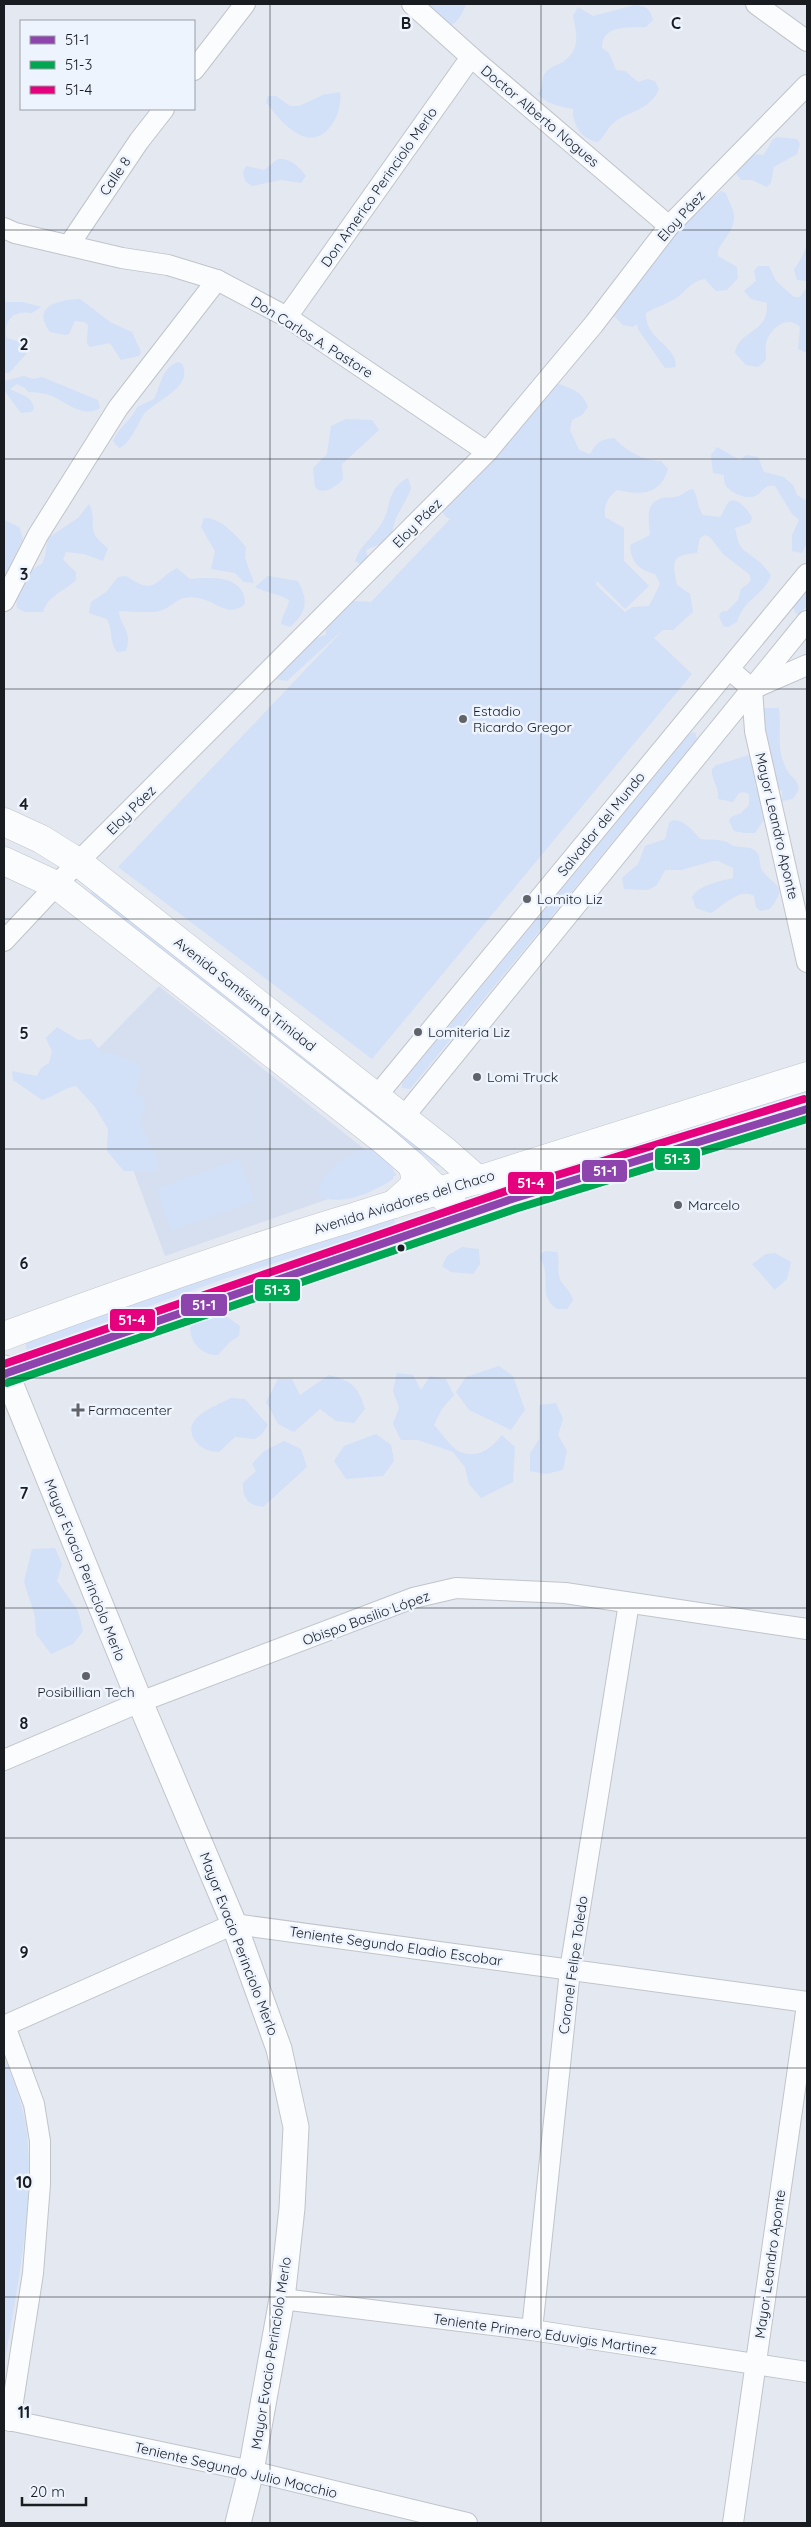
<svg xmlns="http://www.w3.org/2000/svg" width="811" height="2527" font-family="Quicksand,sans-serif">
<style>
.built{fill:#d6dfef}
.green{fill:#d2e0f8}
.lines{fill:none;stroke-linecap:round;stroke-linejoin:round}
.minor-casing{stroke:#c1c4cb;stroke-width:22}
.tertiary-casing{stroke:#c1c4cb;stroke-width:27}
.primary-casing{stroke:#c1c4cb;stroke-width:29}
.trunk-casing{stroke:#c1c4cb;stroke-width:29}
.minor{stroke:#fbfcfd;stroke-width:20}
.tertiary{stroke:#fbfcfd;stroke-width:25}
.primary{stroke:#fbfcfd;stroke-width:28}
.trunk{stroke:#fbfcfd;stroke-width:28}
.bus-1-casing{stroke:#eef4fe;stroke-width:11}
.bus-2-casing{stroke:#eef4fe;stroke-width:11}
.bus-3-casing{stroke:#eef4fe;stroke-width:11}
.bus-1{stroke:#8e44ad;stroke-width:8}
.bus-2{stroke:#00a651;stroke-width:8}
.bus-3{stroke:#e5007d;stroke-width:8}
.grid{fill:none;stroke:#191d22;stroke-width:1;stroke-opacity:0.55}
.poi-dot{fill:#60646a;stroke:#eef4fe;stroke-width:2}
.bus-dot{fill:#191d22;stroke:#eef4fe;stroke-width:2}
.labels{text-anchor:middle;stroke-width:5;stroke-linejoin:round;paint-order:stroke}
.street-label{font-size:14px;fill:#191d22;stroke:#eef4fe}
.poi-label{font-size:14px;fill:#191d22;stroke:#eef4fe;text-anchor:start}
.grid-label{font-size:16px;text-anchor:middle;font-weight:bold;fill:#191d22;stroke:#eef4fe;stroke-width:5;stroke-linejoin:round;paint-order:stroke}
.line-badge{stroke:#eef4fe;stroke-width:2}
.badge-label{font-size:14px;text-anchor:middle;font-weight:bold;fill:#fff}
</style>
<rect width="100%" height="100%" fill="#e4e8f1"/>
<polygon class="built" points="159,986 397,1175 165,1256 91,1056"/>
<g class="green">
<path d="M424,4H466C461,17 457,24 443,29Z"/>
<path d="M635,5C646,6 651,9 653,20L646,27C628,28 602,24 602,48L609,53L616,70L625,71L638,82L647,79L655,81L659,89C650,110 632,110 616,121C608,126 605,136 598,142C581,139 573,126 573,109C559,106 548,105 538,94C544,88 540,79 546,72C550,67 557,65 563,62C581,49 577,35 573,16L578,7L593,16Z"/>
<path d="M340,92C343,114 326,147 300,135C286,128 275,114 266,102L268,96H276L290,106H299L323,95Z"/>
<path d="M776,137L797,139L800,144L797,154L774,167L771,183L767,187L752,180H741L734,171L752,154L763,155C769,149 769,142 776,137Z"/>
<path d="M278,159C290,158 299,166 306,176L301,183L281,180L252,186L245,181L243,172L246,166L264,170Z"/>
<path d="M721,191L726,193C728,200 734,210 734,216C735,234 715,245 718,256L737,267L738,278L727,290L716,291L705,279C694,280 687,289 679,296C670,303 656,307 646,313C645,340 676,344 676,367L665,368L638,329L637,324L633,327L623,325L610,312L678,225C697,222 689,217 698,204L708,201Z"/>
<polygon points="807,244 807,281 797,280 794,270 802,257"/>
<path d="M758,266H769L776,281L794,297H800L807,287V353L798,349L800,327C787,314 769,329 766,344C765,349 766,355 766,360L758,367L746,365L735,353C739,329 769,334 767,303L751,299L744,291L756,281L754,271Z"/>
<path d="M80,299L110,322L132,332L141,352L139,356L121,360L110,343L90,347L87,344L88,325L84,322L75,321L69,334L65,335L50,332C31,305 59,300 80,299Z"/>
<path d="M4,302H23L41,307L32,313C14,310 3,319 7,338L23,343L27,353L9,373H4Z"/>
<path d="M178,362L182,364C195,387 153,402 144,414C138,423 130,445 119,448L113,441C119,427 131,421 137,407L154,399C161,386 161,368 178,362Z"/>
<path d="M24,376L33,379L42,377L98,400L100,408C84,419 66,402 52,396C44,393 36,392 28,392L25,388L17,384L10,389C20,395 32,395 34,409L31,412L21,413L4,390V381Z"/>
<path d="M559,384C573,389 583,392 588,407L582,415L572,420L570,430L579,450L590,454C596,443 601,439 614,438C626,451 644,461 661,461L668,469C660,496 640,495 617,490C607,498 604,504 605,517L624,528V561L649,586L625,609L597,581L596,585L625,612L632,607L649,606L660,584L655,574C639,570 631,562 630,545L650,535C649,519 644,503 663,498C668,497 674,498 679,496C685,493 687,490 693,489C698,497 697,507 703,515L720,517C724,513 724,507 728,503C736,494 750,512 752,518L750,523L735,528C740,552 740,546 757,560C763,564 767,570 771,575C765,595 744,598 737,622L728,627L723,626L719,616L721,612L727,611L738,600L741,589L749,583L751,579L749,574L723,554L710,537L705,535L700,538L697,553C671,555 672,561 677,585L690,594L693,612L673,630H663L654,638L692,674L372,1059L118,867L343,630L287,681L274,679L303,638H317L326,635L325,624L342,597L354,601L371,602L450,519L446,517L440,509L548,385Z"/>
<path d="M346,419L372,420L379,430L342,464L343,479C337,486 327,493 318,490L315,487L313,468L327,454L331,426Z"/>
<path d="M717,447L740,460L746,455L758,457L764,472L784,477L793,485L797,495L807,501V543L802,553L792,551V535L799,520L792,514L775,486C764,484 763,492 755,496C747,500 731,493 726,486C724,483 724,478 724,475L713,473L711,455Z"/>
<path d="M408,478L411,487L409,494L396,518L391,536L383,543L366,550L368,558L364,566L355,561C359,547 372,538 380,526C392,510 386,488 408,478Z"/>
<path d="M89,504C99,523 83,530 108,548L103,561L84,554L66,552L63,560L76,572V580C64,592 49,594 43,612H25L17,608C14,590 24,571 42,564L45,556L48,538L78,518Z"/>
<path d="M204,518C220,517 236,535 246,547L245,558L254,583L244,582L235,573L211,569L215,551L201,527Z"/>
<polygon points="4,520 19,527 23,539 4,578"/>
<path d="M177,568L190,579C212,577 245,575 245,604C227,619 216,600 198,598C177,594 176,606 159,611C147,614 132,611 119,611C120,628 133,630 126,651L117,652C109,641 113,630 107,619L89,613L91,602L106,592L118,577L126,576C156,596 152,582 177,568Z"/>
<path d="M268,576L298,581C308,601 308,611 290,627L281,624C282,614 288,609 289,600C278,593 266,593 255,587Z"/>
<polygon points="807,590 807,605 801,613 796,614 793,607"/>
<path d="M762,708H779C782,730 775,748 787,770C791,778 796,777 799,789L793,799L782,801V791L773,787L767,779Z"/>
<polygon points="695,732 697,739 410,1089 402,1088 402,1083 690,733"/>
<path d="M748,755L756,763L755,786L769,795L774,805L755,833H744L734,831L729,821L731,817L741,813L749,805V794L744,792L739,793L733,802L718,799C719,785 711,781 712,769L716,765C718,765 746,756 748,755Z"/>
<path d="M673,820C685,820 692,830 700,839C709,840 719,839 727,842C729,843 731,845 733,846C742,848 752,845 758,854C761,860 759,867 763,872C778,888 787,886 770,909L760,911L756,907L754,896C740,887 723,906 711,913L696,908L692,897C700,884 719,882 733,878V868L718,861H713L681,870H665L657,885L652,888L647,890L624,889L622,878L638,864L645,846L665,839L669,823Z"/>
<polygon points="92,890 94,891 441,1165 437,1166 91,895"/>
<path d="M57,1027L78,1040L91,1039L102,1053L119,1055L142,1066L135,1093L142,1096L146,1105L140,1123L158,1160V1171H124L107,1151L108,1129L95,1107L76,1086C63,1088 54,1097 42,1100L13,1080L12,1071L37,1076L41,1068L49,1063L52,1051L46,1038Z"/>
<polygon points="807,1091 807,1098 480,1196 482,1191"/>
<path d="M359,1150H377L394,1170L393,1179C374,1192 339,1208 317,1195C319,1173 342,1160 359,1150Z"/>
<polygon points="239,1159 255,1201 171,1231 156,1189"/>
<polygon points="391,1218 395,1220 394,1225 221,1280 28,1350 26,1348 26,1343 218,1273"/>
<polygon points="462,1247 479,1249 480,1264 473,1274 451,1272 442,1266 447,1256"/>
<path d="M546,1251L557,1252C560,1261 557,1267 559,1276C561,1286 571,1290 573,1300L567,1309H557C536,1294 553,1278 540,1258L541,1253Z"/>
<polygon points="775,1253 791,1262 787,1279 775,1290 752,1264 766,1254"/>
<path d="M206,1314L226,1316L240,1326L239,1336L230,1342L218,1355C203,1356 190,1343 190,1328L196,1320Z"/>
<polygon points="499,1366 513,1376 525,1410 511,1430 469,1410 456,1392 466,1377"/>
<path d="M397,1373L413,1375L421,1390L430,1376L446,1379L454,1395L442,1409L434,1425C441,1432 450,1446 458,1451C477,1460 491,1449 502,1435L515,1447L513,1482L481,1498L469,1484L465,1467L453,1452L418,1440H401L393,1424L399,1408L393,1391Z"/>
<path d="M329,1375C352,1381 358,1386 365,1409L354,1423L336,1421L320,1409L294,1432L278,1424L266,1402L278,1379H292L300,1395Z"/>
<path d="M231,1398L245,1399L268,1425L262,1434L255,1439L235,1437L219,1452C211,1452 202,1449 197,1443C177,1419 214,1407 231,1398Z"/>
<polygon points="556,1403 563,1419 558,1435 567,1451 563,1470 546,1474 530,1471 530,1454 539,1439 539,1405"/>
<polygon points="376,1434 391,1445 394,1461 383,1476 346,1479 334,1461 344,1446"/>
<path d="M284,1441L301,1449L307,1467L263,1507C248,1505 242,1498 243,1483L256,1471L252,1464L264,1451Z"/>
<polygon points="55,1548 62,1564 57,1581 78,1611 83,1631 73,1644 51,1654 36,1634 35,1616 24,1582 32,1549"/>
<path d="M4,2057C10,2073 17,2089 22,2107C41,2180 16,2292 4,2366Z"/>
</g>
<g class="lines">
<defs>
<g id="minor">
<polyline points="412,4 471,57 669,226"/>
<polyline points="756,4 807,41"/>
<polyline points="194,70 245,4"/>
<polyline points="4,228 15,233 122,258 168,265 217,280 287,317 487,452"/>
<polyline points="69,245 139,141 164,109"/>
<polyline points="287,317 471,57"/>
<polyline points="4,601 38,535 118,408 217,280"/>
<polyline points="729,669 752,689 807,665"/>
<polyline points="752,689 755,731 807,962"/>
<polyline points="4,941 78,862 487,452 594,324 669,226 807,85"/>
<polyline points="375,1098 807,574"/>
<polyline points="402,1119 807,621"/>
<polyline points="4,1760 140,1702 413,1598 456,1588 565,1593 807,1629"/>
<polyline points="4,2026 234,1924 807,2002"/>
<polyline points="5,2026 34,2104 40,2141 40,2184 33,2273 10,2421"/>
<polyline points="282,2299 532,2330 807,2372"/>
<polyline points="532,2330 570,1970 629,1603"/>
<polyline points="4,2419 251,2471 467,2523"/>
<polyline points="733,2523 807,2005"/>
</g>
<polyline id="tertiary" points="4,1368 140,1702 234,1924 279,2049 296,2127 292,2208 282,2299 251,2471 238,2523"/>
<g id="primary">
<polyline points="4,822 41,839 78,862 445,1151 478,1180"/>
<polyline points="4,861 58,886 383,1140 412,1165 463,1216"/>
</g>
<g id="trunk">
<polyline points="394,1204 414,1186 415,1175 412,1165"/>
<path d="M4,1336C118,1294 231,1254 347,1219C391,1205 434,1191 478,1180L807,1076"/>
<polyline points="4,1374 512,1199 807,1109"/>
</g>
</defs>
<use href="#minor" class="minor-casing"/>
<use href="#tertiary" class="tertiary-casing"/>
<use href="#primary" class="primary-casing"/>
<use href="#trunk" class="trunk-casing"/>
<use href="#minor" class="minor"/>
<use href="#tertiary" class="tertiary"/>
<use href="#primary" class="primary"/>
<use href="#trunk" class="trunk"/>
<defs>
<polyline id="bus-1" points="4,1374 512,1199 807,1109"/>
<polyline id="bus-2" points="7,1383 515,1209 807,1119"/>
<polyline id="bus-3" points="4,1364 509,1190 804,1099"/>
</defs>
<use href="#bus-1" class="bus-1-casing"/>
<use href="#bus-2" class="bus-2-casing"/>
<use href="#bus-3" class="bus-3-casing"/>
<use href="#bus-1" class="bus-1"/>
<use href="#bus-2" class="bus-2"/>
<use href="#bus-3" class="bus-3"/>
</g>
<path class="grid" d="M270,4V2523M541,4V2523M4,230H807M4,459H807M4,689H807M4,919H807M4,1149H807M4,1378H807M4,1608H807M4,1838H807M4,2068H807M4,2297H807"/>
<g class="poi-dot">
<circle cx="463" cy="719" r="5"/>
<circle cx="527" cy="899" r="5"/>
<circle cx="418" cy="1032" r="5"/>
<circle cx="477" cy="1077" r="5"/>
<circle cx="678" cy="1205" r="5"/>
<path d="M75.5 1402.5h5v5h5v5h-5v5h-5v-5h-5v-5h5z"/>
<circle cx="86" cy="1676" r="5"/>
</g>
<circle class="bus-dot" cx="401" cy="1248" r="4.5"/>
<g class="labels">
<g class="street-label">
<text transform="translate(540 116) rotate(40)" y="5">Doctor Alberto Nogues</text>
<text transform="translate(115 176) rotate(-56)" y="5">Calle 8</text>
<text transform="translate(379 187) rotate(-55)" y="5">Don Americo Perinciolo Merlo</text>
<text transform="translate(681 216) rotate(-48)" y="5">Eloy Páez</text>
<text transform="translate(312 337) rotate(32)" y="5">Don Carlos A. Pastore</text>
<text transform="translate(417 523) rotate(-45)" y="5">Eloy Páez</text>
<text transform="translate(131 810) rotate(-45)" y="5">Eloy Páez</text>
<text transform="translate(601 824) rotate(-51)" y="5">Salvador del Mundo</text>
<text transform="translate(777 826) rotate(77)" y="5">Mayor Leandro Aponte</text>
<text transform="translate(245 994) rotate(38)" y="5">Avenida Santísima Trinidad</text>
<text transform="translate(404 1202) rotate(-17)" y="5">Avenida Aviadores del Chaco</text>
<text transform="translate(85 1570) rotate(68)" y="5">Mayor Evacio Perinciolo Merlo</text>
<text transform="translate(366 1618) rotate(-20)" y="5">Obispo Basilio López</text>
<text transform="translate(239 1944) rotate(69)" y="5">Mayor Evacio Perinciolo Merlo</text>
<text transform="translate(396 1946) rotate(8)" y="5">Teniente Segundo Eladio Escobar</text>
<text transform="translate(573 1965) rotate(-82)" y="5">Coronel Felipe Toledo</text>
<text transform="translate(770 2264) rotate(-82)" y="5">Mayor Leandro Aponte</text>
<text transform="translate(545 2334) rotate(8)" y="5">Teniente Primero Eduvigis Martinez</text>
<text transform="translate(271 2353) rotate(-81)" y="5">Mayor Evacio Perinciolo Merlo</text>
<text transform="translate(236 2470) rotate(13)" y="5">Teniente Segundo Julio Macchio</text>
</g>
<g class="poi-label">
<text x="473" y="716">Estadio<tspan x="473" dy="16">Ricardo Gregor</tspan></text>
<text x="537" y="904">Lomito Liz</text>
<text x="428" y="1037">Lomiteria Liz</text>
<text x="487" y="1082">Lomi Truck</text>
<text x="688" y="1210">Marcelo</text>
<text x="88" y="1415">Farmacenter</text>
<text x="86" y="1697" text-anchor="middle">Posibillian Tech</text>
</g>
</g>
<g class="grid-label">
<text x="406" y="29">B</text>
<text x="676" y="29">C</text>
<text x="24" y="350">2</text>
<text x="24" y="580">3</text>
<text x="24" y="810">4</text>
<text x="24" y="1039">5</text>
<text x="24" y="1269">6</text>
<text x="24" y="1499">7</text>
<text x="24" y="1729">8</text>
<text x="24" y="1958">9</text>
<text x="24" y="2188">10</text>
<text x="24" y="2418">11</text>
</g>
<g class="line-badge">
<rect x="654" y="1147" width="47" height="24" rx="5" fill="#00a651"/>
<rect x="581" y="1159" width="47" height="24" rx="5" fill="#8e44ad"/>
<rect x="507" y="1171" width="48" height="24" rx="5" fill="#e5007d"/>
<rect x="254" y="1278" width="47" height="24" rx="5" fill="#00a651"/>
<rect x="180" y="1293" width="48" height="24" rx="5" fill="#8e44ad"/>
<rect x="109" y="1308" width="47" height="24" rx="5" fill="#e5007d"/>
</g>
<g class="badge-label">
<text x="677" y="1164">51-3</text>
<text x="605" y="1176">51-1</text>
<text x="531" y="1188">51-4</text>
<text x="277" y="1295">51-3</text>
<text x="204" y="1310">51-1</text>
<text x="132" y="1325">51-4</text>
</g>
<rect width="811" height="2527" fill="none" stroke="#191d22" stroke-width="10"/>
<rect x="20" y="20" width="175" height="90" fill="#eef4fe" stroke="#999ea6"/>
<rect x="30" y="36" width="25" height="8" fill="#8e44ad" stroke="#999ea6"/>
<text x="65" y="45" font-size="15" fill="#191d22">51-1</text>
<rect x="30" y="61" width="25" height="8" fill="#00a651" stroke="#999ea6"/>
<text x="65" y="70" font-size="15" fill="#191d22">51-3</text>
<rect x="30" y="86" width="25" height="8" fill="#e5007d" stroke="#999ea6"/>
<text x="65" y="95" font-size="15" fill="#191d22">51-4</text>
<path d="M22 2497v8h64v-8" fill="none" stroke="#191d22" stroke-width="2.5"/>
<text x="30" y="2497" font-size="15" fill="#191d22" stroke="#eef4fe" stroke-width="4" paint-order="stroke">20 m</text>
</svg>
